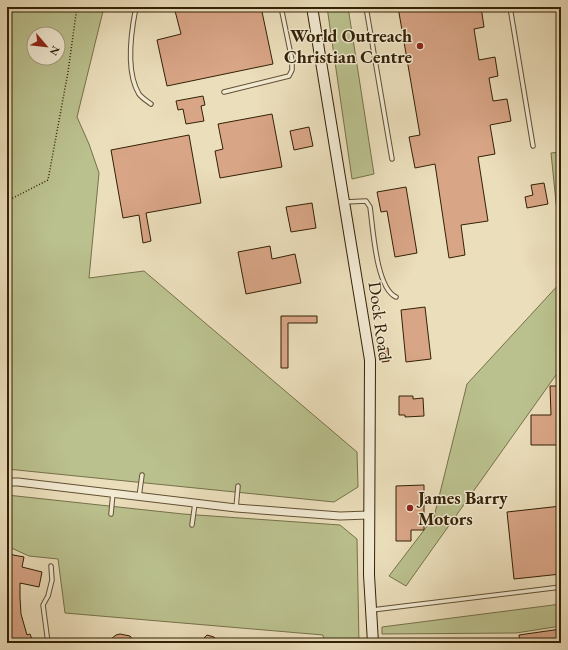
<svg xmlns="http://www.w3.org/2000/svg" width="568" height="650" font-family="'EB Garamond',serif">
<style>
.green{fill:#bac18e;stroke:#76714a;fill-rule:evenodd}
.building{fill:#d8a586;stroke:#332105}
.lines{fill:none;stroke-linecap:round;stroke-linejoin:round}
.lane-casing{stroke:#615032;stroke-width:5.5}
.street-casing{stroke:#615032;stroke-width:9}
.secondary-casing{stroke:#332105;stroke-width:12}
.path{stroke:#332105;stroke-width:1.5;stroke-dasharray:1 2;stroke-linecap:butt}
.lane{stroke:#f2ead3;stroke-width:3.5}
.street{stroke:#f2ead3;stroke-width:7}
.secondary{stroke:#f2ead3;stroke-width:10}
.poi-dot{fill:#8f2418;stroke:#f2ead3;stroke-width:1.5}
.labels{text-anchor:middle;stroke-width:3;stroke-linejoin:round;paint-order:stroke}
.poi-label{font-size:18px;font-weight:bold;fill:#332105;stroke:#f2ead3;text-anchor:end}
.street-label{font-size:18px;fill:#332105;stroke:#f2ead3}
</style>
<rect width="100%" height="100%" fill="#ebdebb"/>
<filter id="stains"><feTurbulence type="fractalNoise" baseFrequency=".005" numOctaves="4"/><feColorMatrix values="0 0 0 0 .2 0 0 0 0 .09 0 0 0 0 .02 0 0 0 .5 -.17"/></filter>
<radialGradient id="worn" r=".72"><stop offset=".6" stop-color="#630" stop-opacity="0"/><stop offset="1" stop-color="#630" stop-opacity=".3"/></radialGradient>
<g class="green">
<path d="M7,7H104L77,117L89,144L99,173L89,278L144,271L357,452L358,487L334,502L7,469ZM34,34H58V58H34Z"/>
<polygon points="327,7 348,7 374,174 352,179"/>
<polygon points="561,152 561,251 551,153"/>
<polygon points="561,282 561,368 406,586 389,576 434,517 467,384"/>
<polygon points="7,495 183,514 340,525 357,539 359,643 324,643 323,635 65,613 58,559 29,556 7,546"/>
<polygon points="561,604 561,626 516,633 382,634 382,627"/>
</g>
<g class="building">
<polygon points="174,7 261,7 273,64 167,86 157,40 181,34"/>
<polygon points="398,7 481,7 484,27 474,29 479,60 495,57 498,76 489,78 493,101 507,99 511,121 490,125 495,154 478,157 488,221 461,225 465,255 449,258 435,164 415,168 409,137 420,135"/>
<polygon points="203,96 205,105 201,106 204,121 186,124 183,109 178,110 176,101"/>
<polygon points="272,114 282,167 220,178 215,151 223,149 218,124"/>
<polygon points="309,127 313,146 294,150 290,131"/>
<polygon points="189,135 201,203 146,213 151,241 143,243 139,215 123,218 111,150"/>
<polygon points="544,183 548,204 527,208 525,197 533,195 531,185"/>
<polygon points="406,187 417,253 395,257 387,211 381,212 377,192"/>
<polygon points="312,203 316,228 291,232 286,207"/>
<polygon points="270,246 272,259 295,254 301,283 246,294 238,252"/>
<polygon points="425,307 431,359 406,362 401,310"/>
<polygon points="281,316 317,316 317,323 288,323 288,368 281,368"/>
<polygon points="388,348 389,361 382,362 381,349"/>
<polygon points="550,386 561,386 561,445 531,445 531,415 551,415"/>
<polygon points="399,396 413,396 413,399 423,398 424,416 405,417 405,415 399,415"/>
<polygon points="424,485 424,530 411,530 411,541 396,541 396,486"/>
<polygon points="561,506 561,574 514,579 507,512"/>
<polygon points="8,554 24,557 22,567 42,572 39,587 20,583 20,598 21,614 27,635 30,634 33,642 28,643 10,643 7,630 7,558"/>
<polygon points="561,629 561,643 520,643 519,635"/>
<polygon points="120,634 130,636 135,643 106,643 116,635"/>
<polygon points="207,635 214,637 220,643 199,643"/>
</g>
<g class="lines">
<defs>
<g id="lane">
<path d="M136,7C131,32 125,71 139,94C142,98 147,101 151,104"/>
<polyline points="366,7 392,159"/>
<polyline points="510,7 533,146"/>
<polyline points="224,92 289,76 292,70 292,60 281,7"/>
<path d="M345,202L366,201L370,207C373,228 376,288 396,297"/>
<polyline points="139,497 142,475"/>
<polyline points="236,508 238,486"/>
<polyline points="111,514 113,493"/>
<polyline points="192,525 195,503"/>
<polyline points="372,610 561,587"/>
<polyline points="48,643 43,605 48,596 52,580 51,566"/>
</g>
<polyline id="street" points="7,482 18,482 236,508 340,516 369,515"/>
<polyline id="secondary" points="312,7 370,360 369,575 373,643"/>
</defs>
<use href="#lane" class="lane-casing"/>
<use href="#street" class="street-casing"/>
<use href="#secondary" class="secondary-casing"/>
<polyline class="path" points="7,201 48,180 68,72 77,7"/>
<use href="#lane" class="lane"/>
<use href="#street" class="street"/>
<use href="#secondary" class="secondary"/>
</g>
<g class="poi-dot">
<circle cx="420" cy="46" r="4"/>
<circle cx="410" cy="508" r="4"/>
</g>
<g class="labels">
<g class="poi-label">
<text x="412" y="42">World Outreach<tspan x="412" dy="21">Christian Centre</tspan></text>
<text x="418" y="504" text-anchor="start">James Barry<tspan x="418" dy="21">Motors</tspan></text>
</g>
<g class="street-label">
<text transform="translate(380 321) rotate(82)" y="6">Dock Road</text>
</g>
</g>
<rect width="568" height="650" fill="none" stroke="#ebdebb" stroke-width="24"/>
<rect x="8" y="8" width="552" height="634" fill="none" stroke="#332105" stroke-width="2"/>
<rect x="12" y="12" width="544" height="626" fill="none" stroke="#332105"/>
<g transform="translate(46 46) rotate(118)"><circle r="19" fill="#f2ead3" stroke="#a69a81"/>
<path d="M0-3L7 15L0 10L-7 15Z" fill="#8f2418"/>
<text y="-6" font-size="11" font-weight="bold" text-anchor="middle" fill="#332105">N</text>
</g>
<rect width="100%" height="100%" filter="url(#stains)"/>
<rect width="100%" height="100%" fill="url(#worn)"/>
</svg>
